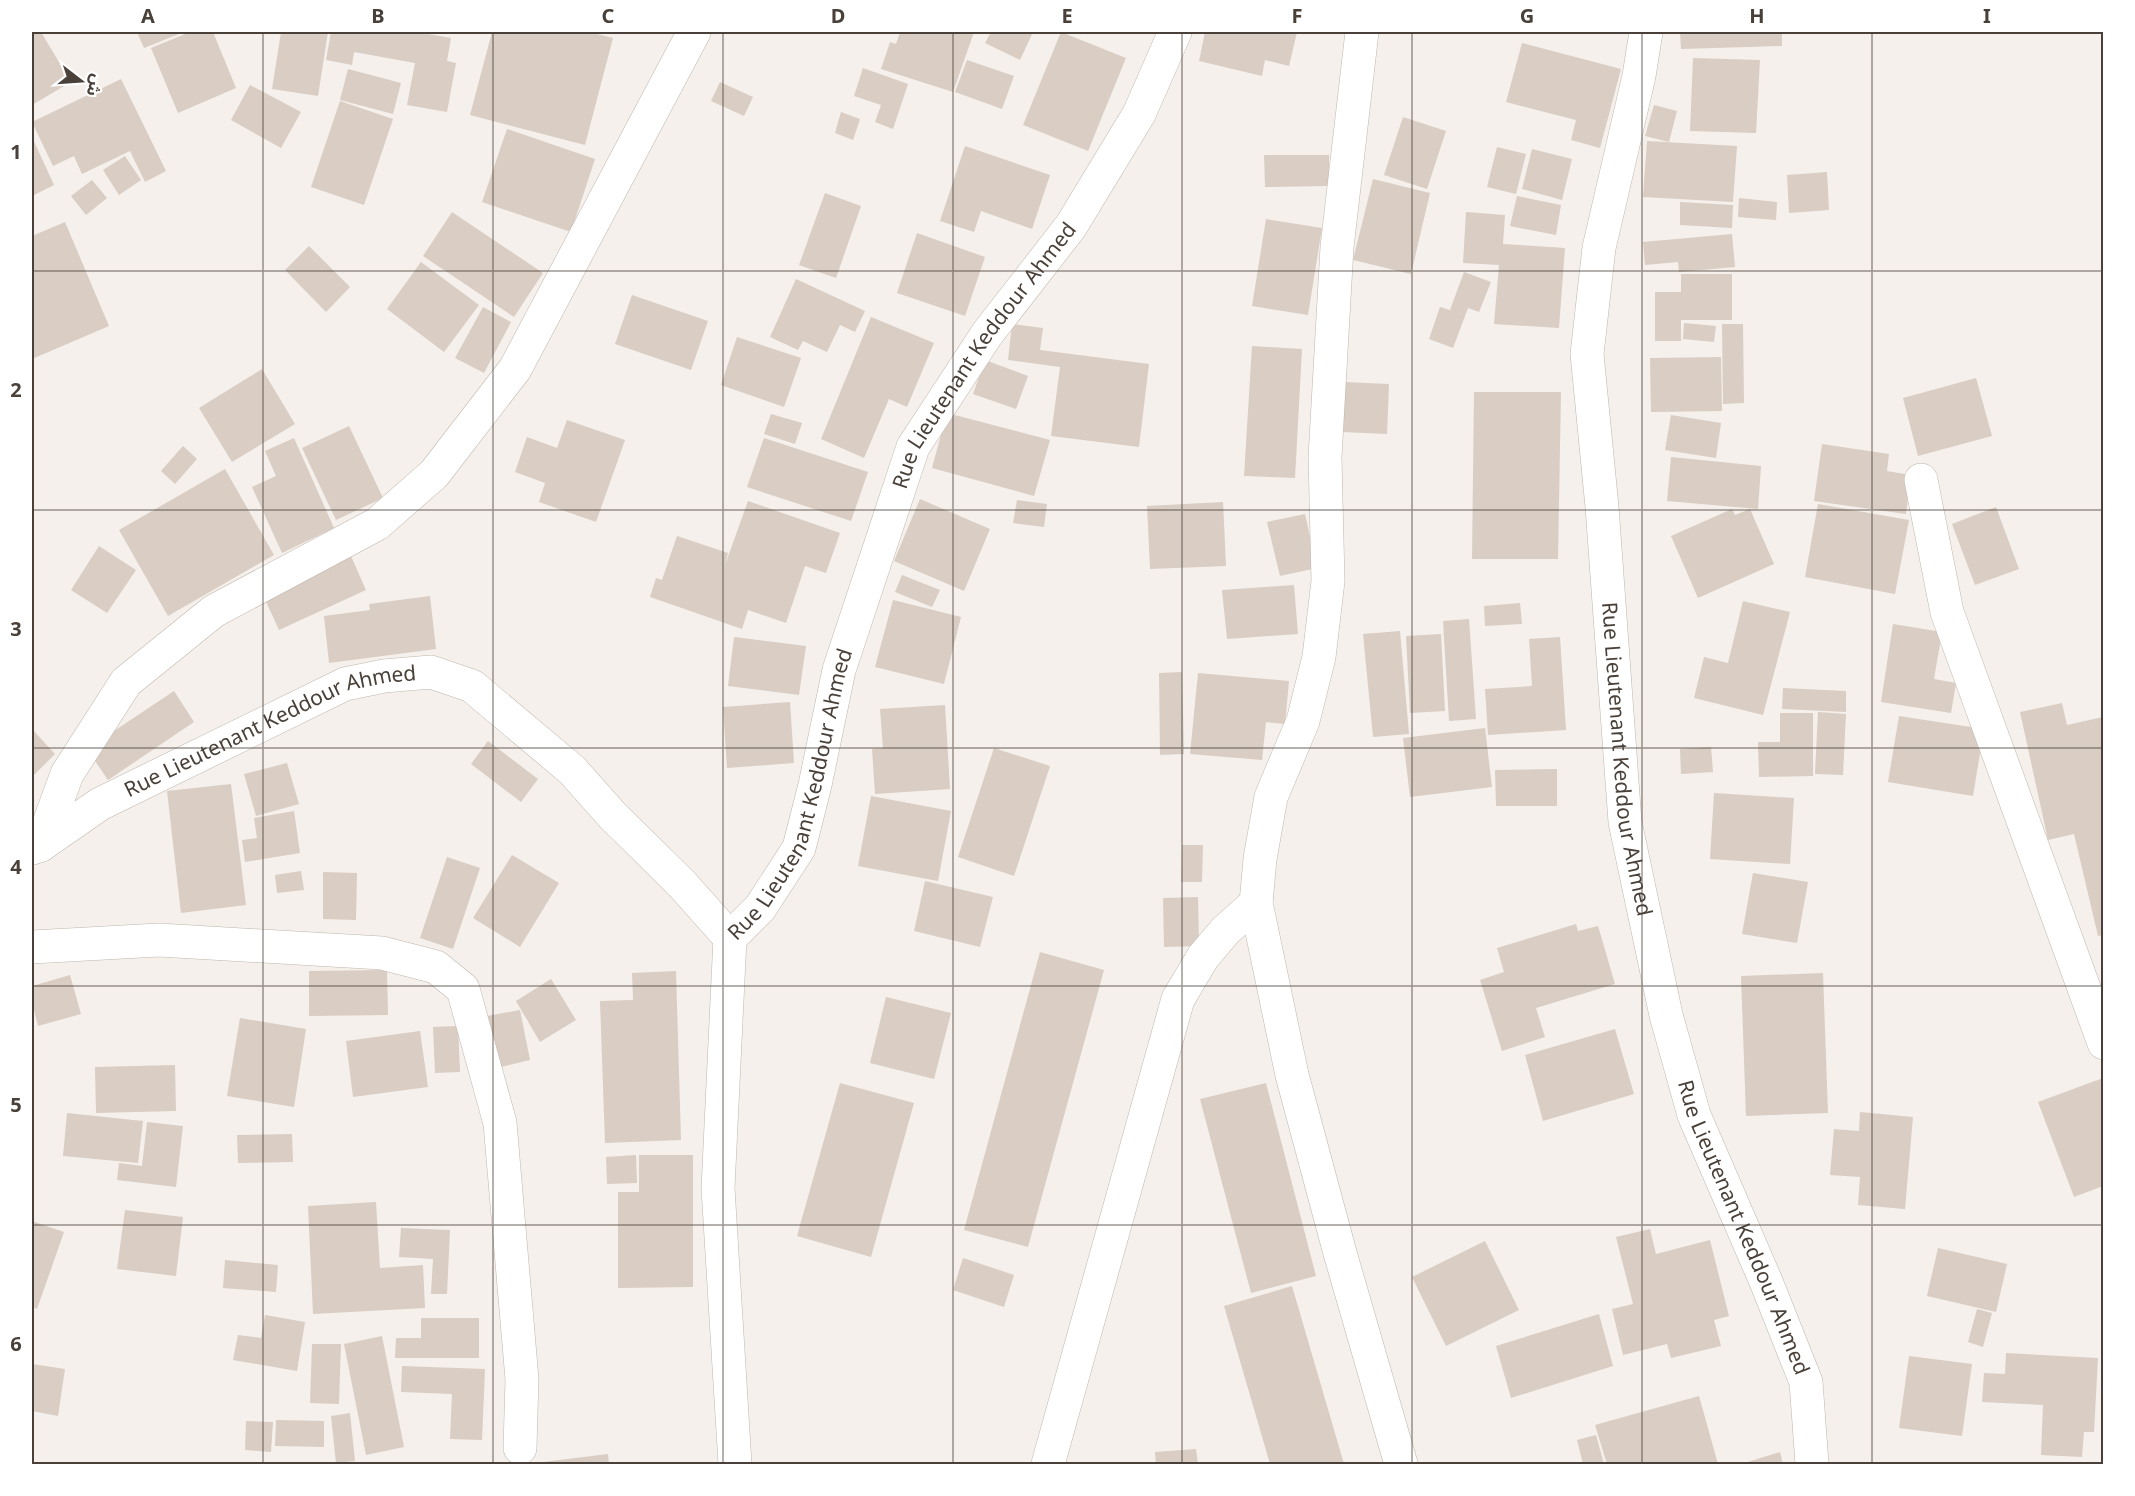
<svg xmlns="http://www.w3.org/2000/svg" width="2135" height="1496" font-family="'Noto Sans','Noto Sans Arabic',sans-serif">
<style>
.building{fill:#d9cdc4}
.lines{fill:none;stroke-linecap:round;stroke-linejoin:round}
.minor-casing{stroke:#c0b6ad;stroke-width:34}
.minor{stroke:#fff;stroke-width:33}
.grid{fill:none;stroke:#494039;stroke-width:1.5;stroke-opacity:0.55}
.labels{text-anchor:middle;stroke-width:4.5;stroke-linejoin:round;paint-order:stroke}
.street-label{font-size:21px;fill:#494039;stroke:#fff}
.neatline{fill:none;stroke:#494039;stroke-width:2}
.grid-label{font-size:20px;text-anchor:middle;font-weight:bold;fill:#494039}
</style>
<rect width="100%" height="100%" fill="#f5f0eb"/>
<g class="building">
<polygon points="32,32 41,32 71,82 32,105"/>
<polygon points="137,32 184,32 144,48"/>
<polygon points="190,32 213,32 236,88 178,113 151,48"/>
<polygon points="281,32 328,32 318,96 272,89"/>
<polygon points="331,32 417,32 451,38 447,61 456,63 447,112 407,105 415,63 354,52 352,65 326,60"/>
<polygon points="492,32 589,32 613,38 585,145 470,115"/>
<polygon points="900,32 974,32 953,92 881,69 890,42 896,44"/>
<polygon points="991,32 1033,32 1020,60 985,43"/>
<polygon points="1061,32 1126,58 1088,151 1023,125"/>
<polygon points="1205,32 1297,32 1289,66 1265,60 1262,76 1199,61"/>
<polygon points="1680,32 1782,32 1782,46 1681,49"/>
<polygon points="1522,43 1621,69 1600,148 1571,140 1576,120 1506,102"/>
<polygon points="1693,58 1760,60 1756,133 1690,131"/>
<polygon points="967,60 1014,76 1002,109 955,92"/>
<polygon points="863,68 908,84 893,129 875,122 881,105 854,96"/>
<polygon points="348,69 401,83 393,114 340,100"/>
<polygon points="121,79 166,171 145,182 130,151 82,174 74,156 53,166 32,122"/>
<polygon points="720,82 753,97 744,116 711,101"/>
<polygon points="250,85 301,112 281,148 231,120"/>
<polygon points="340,101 393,119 364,205 311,187"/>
<polygon points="1654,105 1677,111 1669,142 1645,136"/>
<polygon points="841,112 860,119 853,140 835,133"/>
<polygon points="1403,117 1446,131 1427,189 1384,175"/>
<polygon points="507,129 595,159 571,232 482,202"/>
<polygon points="32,137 54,185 32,196"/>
<polygon points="1647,141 1737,146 1733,202 1643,197"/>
<polygon points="965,146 1050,175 1032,229 981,211 974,232 940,221"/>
<polygon points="1497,147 1526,154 1516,194 1487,187"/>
<polygon points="1532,149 1572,159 1562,200 1522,189"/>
<polygon points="1264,155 1329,155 1329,186 1265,187"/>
<polygon points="125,156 141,180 119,195 103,170"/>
<polygon points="1827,172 1829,210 1789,213 1787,175"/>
<polygon points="1373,179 1430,193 1411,274 1353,260"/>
<polygon points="92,180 107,198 86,215 71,196"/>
<polygon points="825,193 861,206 836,278 799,265"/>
<polygon points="1517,196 1561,205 1556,235 1510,226"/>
<polygon points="1739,198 1777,202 1776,220 1738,217"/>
<polygon points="1680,202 1733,205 1732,228 1680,225"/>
<polygon points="452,212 543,273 514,317 423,256"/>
<polygon points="1466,212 1505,215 1503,244 1565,248 1559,328 1494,324 1499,265 1463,263"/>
<polygon points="1266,219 1322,228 1308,315 1252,306"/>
<polygon points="65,222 109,326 32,359 32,236"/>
<polygon points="917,233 985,257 965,316 897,293"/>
<polygon points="1732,234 1735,267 1679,272 1678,262 1645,265 1643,242"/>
<polygon points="309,246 350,287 326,312 285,270"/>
<polygon points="421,262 479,305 444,352 387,309"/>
<polygon points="1464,272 1491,282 1479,312 1468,308 1453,348 1429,339 1440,307 1450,310"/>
<polygon points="1681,274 1732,274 1732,320 1681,320 1681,341 1655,341 1655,292 1681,292"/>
<polygon points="796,279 865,311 855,332 840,325 827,352 803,341 798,350 770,337"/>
<polygon points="632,295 708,321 691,370 615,344"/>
<polygon points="483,307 511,322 484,373 455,358"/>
<polygon points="871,317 934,343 907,407 889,399 864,458 821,439"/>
<polygon points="1684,323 1716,326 1714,342 1683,339"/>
<polygon points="1012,324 1043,328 1040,350 1149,364 1139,447 1051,436 1060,367 1008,360"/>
<polygon points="1722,324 1743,324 1744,403 1723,404"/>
<polygon points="737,337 801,358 784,407 721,385"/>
<polygon points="1252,346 1302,349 1295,478 1244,476"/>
<polygon points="1721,357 1722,411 1651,412 1650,358"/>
<polygon points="985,360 1028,376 1016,409 973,394"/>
<polygon points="262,369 295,424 232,462 199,408"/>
<polygon points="1976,378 1992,436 1918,456 1903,398"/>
<polygon points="1345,382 1389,384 1387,434 1343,432"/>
<polygon points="1474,392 1561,392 1558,559 1472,559"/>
<polygon points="947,413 1050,440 1034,496 932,468"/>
<polygon points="771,414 802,423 795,444 764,434"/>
<polygon points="1671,415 1721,423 1716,458 1665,450"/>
<polygon points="567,420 625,440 596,522 539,502 545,483 515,472 527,437 557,448"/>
<polygon points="349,426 383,498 336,520 302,448"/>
<polygon points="294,438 334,528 282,553 252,487 276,476 265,451"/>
<polygon points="764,438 868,472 851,521 747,487"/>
<polygon points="1822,444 1889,454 1887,471 1911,475 1906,514 1814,501"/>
<polygon points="183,446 197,459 175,484 161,471"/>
<polygon points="1671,457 1761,466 1758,509 1667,501"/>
<polygon points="225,469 274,555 168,616 119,530"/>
<polygon points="920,499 990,529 964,591 894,561"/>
<polygon points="1017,500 1047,504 1044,527 1013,523"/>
<polygon points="748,501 840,533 826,573 805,566 786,623 748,610 742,629 650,597 656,578 662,580 677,536 728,553 725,565"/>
<polygon points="1223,502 1226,566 1150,569 1147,506"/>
<polygon points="1818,504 1909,520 1895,594 1805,577"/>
<polygon points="1996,507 2019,569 1975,585 1952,524"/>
<polygon points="1732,509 1735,515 1750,509 1774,564 1698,598 1671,536"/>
<polygon points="1305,514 1317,568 1280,576 1267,522"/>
<polygon points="99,546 136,570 107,613 71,590"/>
<polygon points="350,554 366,590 279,630 263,595"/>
<polygon points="902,575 940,590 932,607 895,592"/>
<polygon points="1294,585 1298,634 1227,639 1222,590"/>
<polygon points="430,596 436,649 329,663 324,616 370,610 369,604"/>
<polygon points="893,600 961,617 944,684 875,667"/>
<polygon points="1743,601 1790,612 1763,715 1694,698 1704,657 1728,663"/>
<polygon points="1520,603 1522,624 1485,626 1484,606"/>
<polygon points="1469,619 1476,719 1449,721 1443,621"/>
<polygon points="1893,624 1942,632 1934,679 1956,683 1951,713 1881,702"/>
<polygon points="1400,631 1409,734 1373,737 1363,634"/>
<polygon points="1441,634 1445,711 1410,713 1406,636"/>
<polygon points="734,637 806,646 799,695 728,686"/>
<polygon points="1560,637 1566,730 1488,735 1485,689 1532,686 1529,639"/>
<polygon points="1182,672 1184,754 1160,755 1159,673"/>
<polygon points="1198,673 1289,681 1285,724 1266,722 1262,760 1190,754"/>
<polygon points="1783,688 1846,691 1846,712 1782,709"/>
<polygon points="174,691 194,722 108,780 87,749"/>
<polygon points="790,702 794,763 727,768 723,707"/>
<polygon points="2062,703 2067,725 2103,717 2103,935 2098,936 2074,834 2048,840 2020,712"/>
<polygon points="945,705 950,789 875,794 872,749 883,748 880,709"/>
<polygon points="1818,712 1846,714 1843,775 1815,774"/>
<polygon points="1780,713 1813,713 1813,776 1759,777 1758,742 1780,742"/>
<polygon points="1899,716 1984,729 1973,796 1888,782"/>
<polygon points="1485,728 1492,787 1410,797 1403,738"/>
<polygon points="32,729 55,754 32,777"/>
<polygon points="488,741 538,779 521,802 471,764"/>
<polygon points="1711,747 1713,772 1681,774 1680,749"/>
<polygon points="994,748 1050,766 1014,876 958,857"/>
<polygon points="287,763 299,804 256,816 244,774"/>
<polygon points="1557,769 1557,806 1496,806 1495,770"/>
<polygon points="231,784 246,905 181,913 167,791"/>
<polygon points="1714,793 1794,798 1790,864 1710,859"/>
<polygon points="871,796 951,811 938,881 858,866"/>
<polygon points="294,811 300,853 245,862 242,840 257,838 254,818"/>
<polygon points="1182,845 1203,845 1202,882 1181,882"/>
<polygon points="512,855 559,883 520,947 473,918"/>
<polygon points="447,857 480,868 453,949 420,938"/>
<polygon points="301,871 304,890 277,893 275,875"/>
<polygon points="323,872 357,873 356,920 323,919"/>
<polygon points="1753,873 1808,882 1797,943 1742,934"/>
<polygon points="925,881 993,897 980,947 914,931"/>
<polygon points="1198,897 1199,946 1164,947 1163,898"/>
<polygon points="1576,924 1578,931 1598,926 1615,984 1536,1008 1545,1037 1502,1051 1480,980 1504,972 1497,948"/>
<polygon points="1040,952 1104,970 1028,1247 964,1230"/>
<polygon points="387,970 388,1015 309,1016 309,971"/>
<polygon points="676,971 681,1140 605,1143 600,1001 633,1000 632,973"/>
<polygon points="1823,973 1828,1113 1746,1116 1741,976"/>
<polygon points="70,975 81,1014 38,1026 32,1002 32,986"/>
<polygon points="551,979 576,1020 540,1042 516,1001"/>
<polygon points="886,997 951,1013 934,1079 870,1063"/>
<polygon points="520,1010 530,1060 497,1068 487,1016"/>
<polygon points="240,1018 306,1029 294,1107 227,1096"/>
<polygon points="458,1026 460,1072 435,1073 433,1027"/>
<polygon points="1615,1029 1634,1094 1543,1121 1525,1055"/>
<polygon points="420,1031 428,1087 353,1097 346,1041"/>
<polygon points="175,1065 176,1111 96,1113 95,1067"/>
<polygon points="2103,1078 2103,1186 2074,1197 2038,1102"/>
<polygon points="840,1083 914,1103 871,1257 797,1236"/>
<polygon points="1266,1083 1316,1276 1251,1293 1200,1099"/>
<polygon points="1860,1112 1913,1117 1905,1209 1858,1205 1860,1177 1830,1175 1834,1129 1859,1131"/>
<polygon points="67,1113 143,1121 138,1163 63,1156"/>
<polygon points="147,1122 183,1126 176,1187 117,1180 119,1163 142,1166"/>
<polygon points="292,1134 293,1162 238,1163 237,1135"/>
<polygon points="636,1155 637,1183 607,1184 606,1157"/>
<polygon points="639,1155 693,1155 693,1287 618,1288 618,1192 639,1192"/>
<polygon points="376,1202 380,1268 423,1265 425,1308 313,1314 308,1206"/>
<polygon points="125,1210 183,1217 176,1276 117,1269"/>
<polygon points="32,1221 64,1232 37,1309 32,1307"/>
<polygon points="401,1228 450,1230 447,1294 431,1294 433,1259 399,1257"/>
<polygon points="1650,1229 1656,1254 1710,1240 1729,1316 1714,1320 1721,1346 1671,1358 1667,1344 1623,1355 1612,1309 1633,1304 1616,1237"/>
<polygon points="1485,1241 1519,1310 1446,1346 1412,1277"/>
<polygon points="1938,1248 2007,1264 1996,1312 1927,1296"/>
<polygon points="963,1258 1014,1275 1004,1307 953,1290"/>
<polygon points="225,1260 278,1265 276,1292 223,1288"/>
<polygon points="1292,1286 1344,1464 1270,1464 1224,1306"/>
<polygon points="1977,1309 1992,1313 1983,1347 1968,1342"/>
<polygon points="1599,1314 1613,1366 1511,1398 1496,1346"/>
<polygon points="265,1315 305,1322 297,1371 233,1360 238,1335 261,1338"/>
<polygon points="421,1318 479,1318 479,1358 395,1358 396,1338 421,1338"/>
<polygon points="382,1336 404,1447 366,1455 344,1344"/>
<polygon points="312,1344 341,1344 339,1404 310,1403"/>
<polygon points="2006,1353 2098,1358 2094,1432 2084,1432 2082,1457 2041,1455 2043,1405 1982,1402 1984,1373 2005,1374"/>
<polygon points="1909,1356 1972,1364 1962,1436 1899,1428"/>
<polygon points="32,1364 65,1369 58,1416 32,1411"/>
<polygon points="402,1366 485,1369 482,1440 450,1439 452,1394 401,1392"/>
<polygon points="1699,1396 1718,1464 1607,1464 1595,1425"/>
<polygon points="350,1413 355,1461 336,1463 331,1416"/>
<polygon points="276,1420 324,1421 324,1447 275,1446"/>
<polygon points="246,1421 273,1422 271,1452 245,1450"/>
<polygon points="1596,1435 1604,1464 1583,1464 1577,1440"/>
<polygon points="1196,1449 1198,1464 1156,1464 1155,1452"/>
<polygon points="1780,1452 1783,1464 1741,1464"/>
<polygon points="608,1454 609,1464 535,1464 535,1463"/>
</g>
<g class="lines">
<defs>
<g id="minor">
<polyline points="1362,32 1337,247 1325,457 1328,581 1319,657 1303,721 1271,797 1260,859 1256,903 1292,1075 1340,1253 1401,1464"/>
<path id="s1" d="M1646,32L1639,76L1599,248L1587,354L1602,507L1625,822L1666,1015L1694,1115L1767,1284L1806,1382L1812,1464"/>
<polyline points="1921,480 1947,612 2104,1043"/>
<polyline points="41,845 67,774 126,682 214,611 377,524 434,474 515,369 694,32"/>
<path id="s2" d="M32,848L41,845L100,804L345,684L384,676L431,672L472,686L572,770L612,815L682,884L730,938L760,908L799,848L815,785L839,670L913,447L987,334L1071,226L1139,114L1175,32"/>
<polyline points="730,938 718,1188 735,1464"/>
<polyline points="32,947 159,940 382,953 436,967 463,989 500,1123 522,1379 520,1448"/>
<polyline points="1048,1464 1178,999 1203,957 1225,931 1256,903"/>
</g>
</defs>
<use href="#minor" class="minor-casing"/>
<use href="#minor" class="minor"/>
</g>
<path class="grid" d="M263,32V1464M493,32V1464M723,32V1464M953,32V1464M1182,32V1464M1412,32V1464M1642,32V1464M1872,32V1464M32,271H2104M32,510H2104M32,748H2104M32,986H2104M32,1225H2104"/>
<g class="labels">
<g class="street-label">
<text dy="7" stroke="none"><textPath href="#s2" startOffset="1492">Rue Lieutenant Keddour Ahmed</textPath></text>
<text dy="7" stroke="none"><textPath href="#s2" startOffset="268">Rue Lieutenant Keddour Ahmed</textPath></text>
<text dy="7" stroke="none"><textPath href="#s1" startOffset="735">Rue Lieutenant Keddour Ahmed</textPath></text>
<text dy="7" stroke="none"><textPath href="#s2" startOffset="1006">Rue Lieutenant Keddour Ahmed</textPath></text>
<text dy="7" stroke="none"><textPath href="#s1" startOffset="1221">Rue Lieutenant Keddour Ahmed</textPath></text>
</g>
</g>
<rect width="2135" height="1496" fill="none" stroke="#ffffff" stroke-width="66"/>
<g transform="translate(81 81) rotate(107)" stroke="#ffffff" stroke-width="4.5" paint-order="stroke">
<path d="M0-4.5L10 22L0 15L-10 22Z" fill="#494039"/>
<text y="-9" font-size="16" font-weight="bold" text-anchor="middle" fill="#494039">ش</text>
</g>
<rect x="33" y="33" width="2069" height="1430" class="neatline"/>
<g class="grid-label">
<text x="148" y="23">A</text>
<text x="378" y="23">B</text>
<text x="608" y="23">C</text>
<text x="838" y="23">D</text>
<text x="1067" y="23">E</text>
<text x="1297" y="23">F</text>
<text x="1527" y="23">G</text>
<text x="1757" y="23">H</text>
<text x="1987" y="23">I</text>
<text x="16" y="159">1</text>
<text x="16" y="397">2</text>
<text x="16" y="636">3</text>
<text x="16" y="874">4</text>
<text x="16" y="1112">5</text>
<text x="16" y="1351">6</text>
</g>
</svg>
